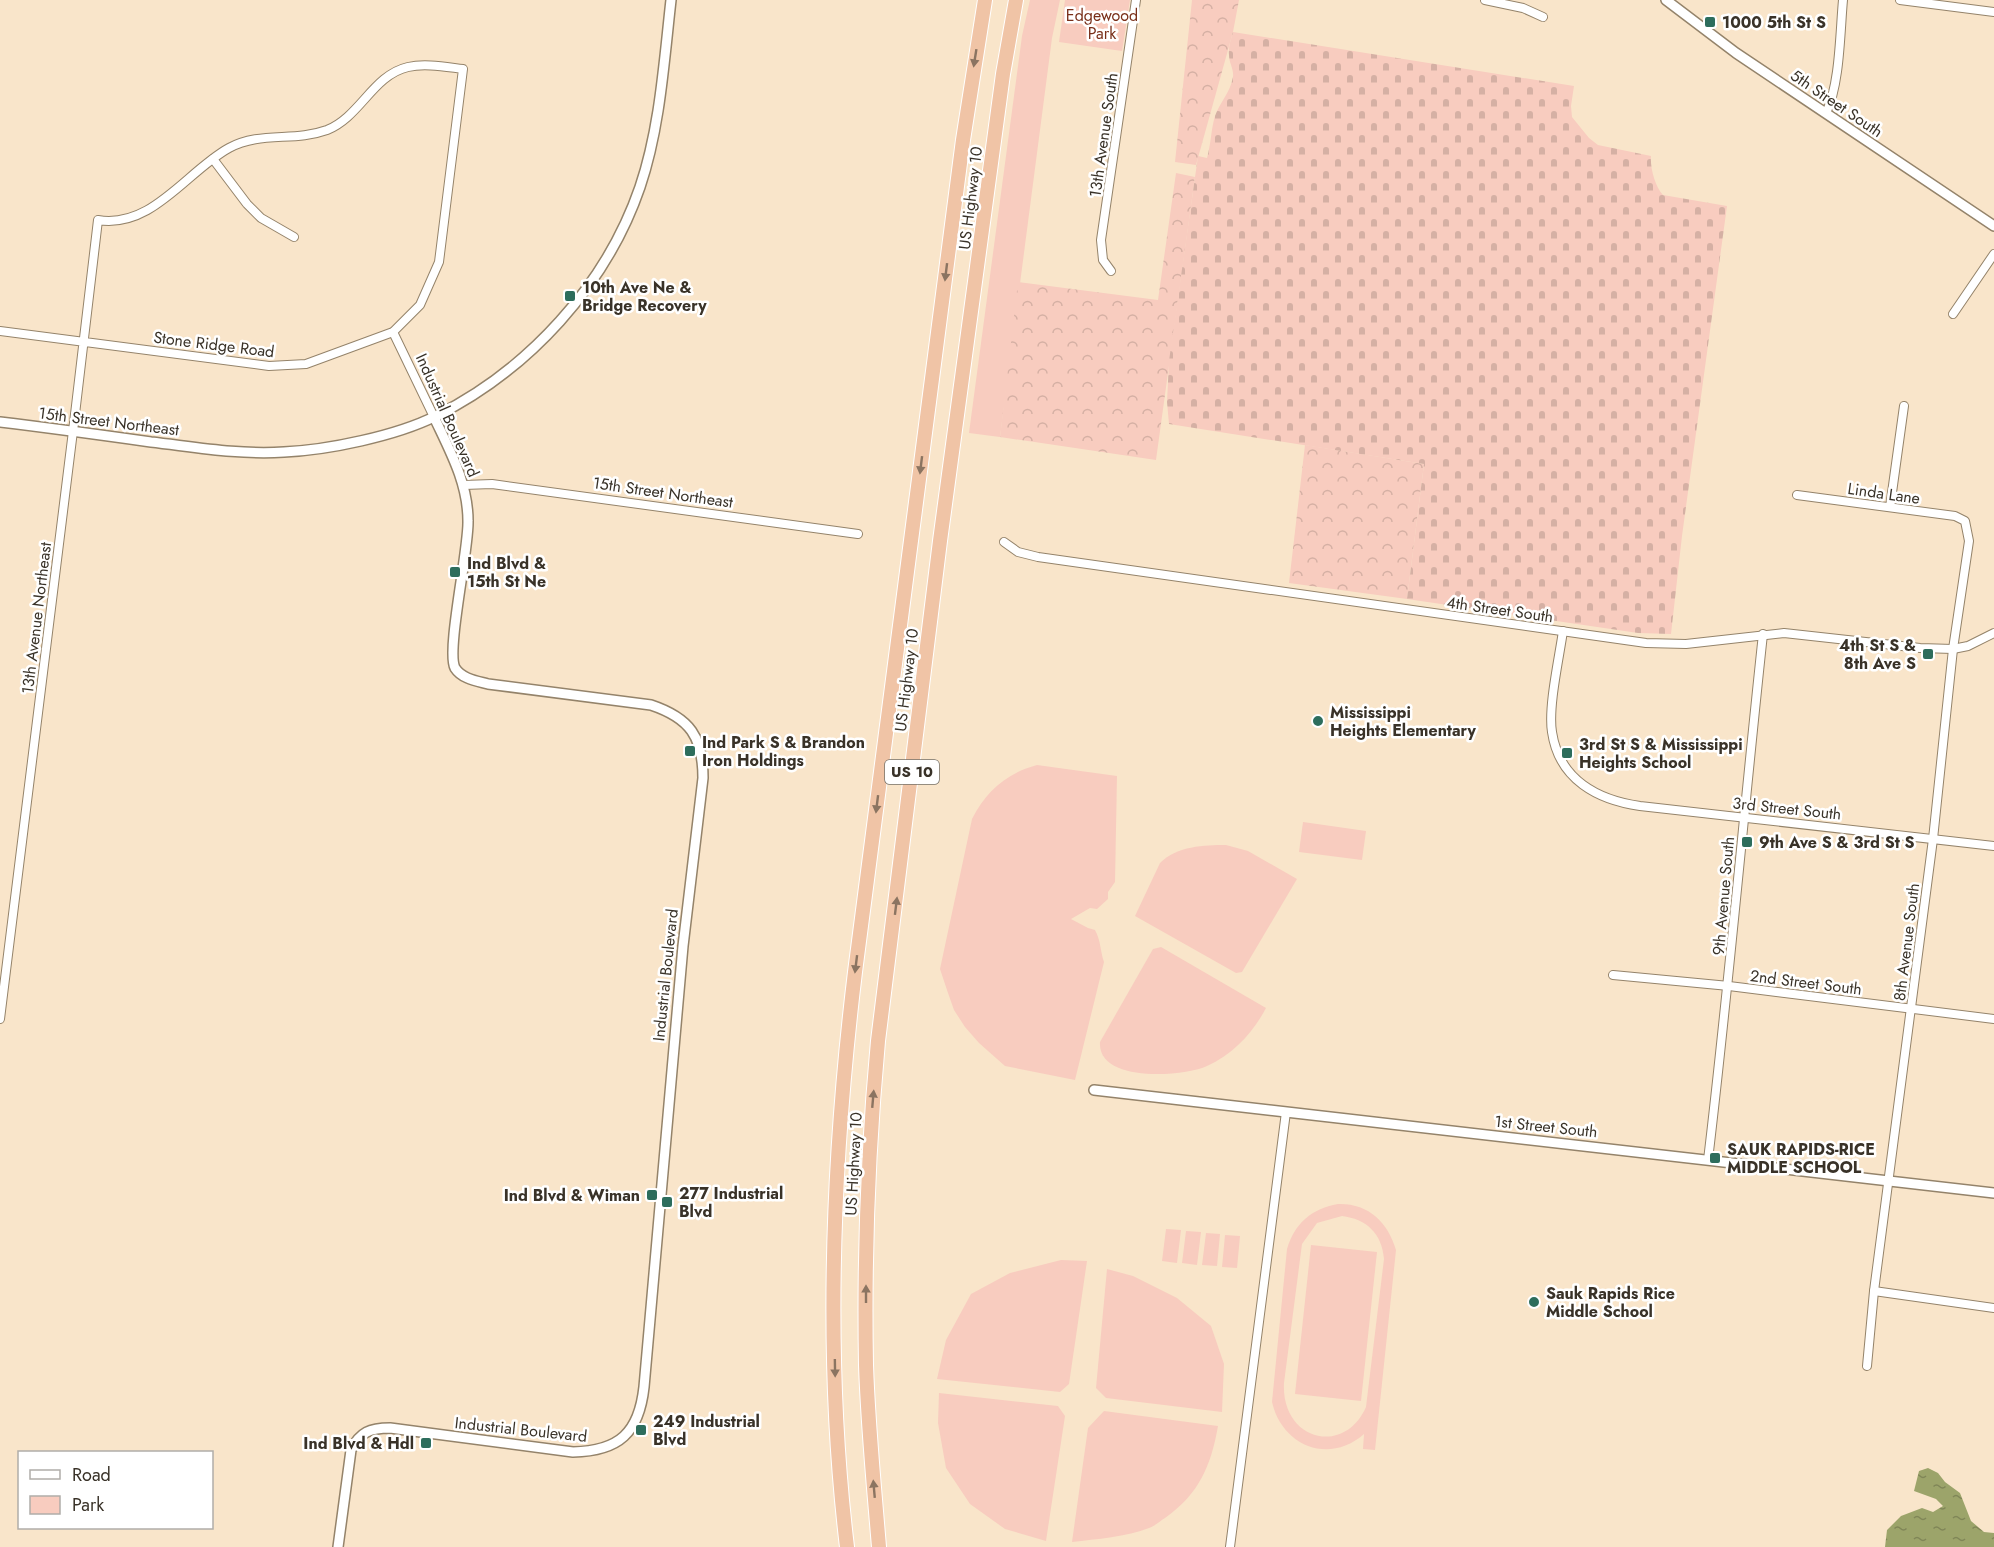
<svg xmlns="http://www.w3.org/2000/svg" width="1994" height="1547" font-family="Jost,sans-serif">
<style>
.green{fill:#f8ccbf;fill-rule:evenodd}
.forest{fill:url(#forest-crowns)}
.cemetery{fill:url(#cemetery-stones)}
.water{fill:url(#water-ripples)}
.lines{fill:none;stroke-linecap:round;stroke-linejoin:round}
.minor-casing{stroke:#94836a;stroke-width:10}
.tertiary-casing{stroke:#94836a;stroke-width:12}
.motorway-casing{stroke:#fff;stroke-width:16}
.minor{stroke:#fff;stroke-width:8}
.tertiary{stroke:#fff;stroke-width:9}
.motorway{stroke:#f0c4a6;stroke-width:14}
.oneway{fill:#8b7461}
.poi-dot{fill:#2d6d5c;stroke:#fff;stroke-width:2}
.labels{text-anchor:middle;stroke-width:5;stroke-linejoin:round;paint-order:stroke}
.shield{fill:#fff;stroke:#747068;stroke-width:1.5}
.shield-label{font-size:15px;font-weight:bold;fill:#393228}
.park-label{font-size:16px;fill:#792f19;stroke:#fff}
.poi-label{font-size:16px;font-weight:bold;fill:#393228;stroke:#fff;text-anchor:start}
.street-label{font-size:16px;fill:#393228;stroke:#fff}
</style>
<defs>
<pattern id="forest-crowns" width="20" height="18" patternUnits="userSpaceOnUse" patternTransform="scale(1.5)"><rect width="20" height="18" fill="#f8ccbf"/><path d="M2 6a3 3 0 1 1 6 0M12 15a3 3 0 1 1 6 0" fill="none" stroke="#d5b0a4"/></pattern>
<pattern id="cemetery-stones" width="16" height="16" patternUnits="userSpaceOnUse" patternTransform="scale(1.5)"><rect width="16" height="16" fill="#f8ccbf"/><path d="M2 7V4a2 2 0 0 1 4 0v3zM10 15v-3a2 2 0 0 1 4 0v3z" fill="#d5b0a4"/></pattern>
<pattern id="water-ripples" width="26" height="14" patternUnits="userSpaceOnUse" patternTransform="scale(1.5)"><rect width="26" height="14" fill="#9ca46a"/><path d="M2 4q2-2 4 0t4 0M15 11q2-2 4 0t4 0" fill="none" stroke="#808657"/></pattern>
</defs>
<rect width="100%" height="100%" fill="#f9e5ca"/>
<g class="green">
<polygon points="1030,0 1060,0 1052,38 1000,437 969,433 1022,36"/>
<polygon points="1065,0 1130,0 1122,51 1059,42"/>
<path d="M1037,765L1117,776L1115,882L1108,892V899L1097,909L1090,908L1071,919L1088,928L1095,930C1101,941 1100,950 1104,962L1075,1080L1005,1066L979,1043L965,1027L954,1010L948,993L940,969L972,819C986,791 1007,773 1037,765Z"/>
<polygon points="1303,822 1366,831 1362,860 1299,852"/>
<path d="M1226,845L1248,851L1297,879L1242,972L1236,973L1135,916L1160,863C1177,846 1204,845 1226,845Z"/>
<path d="M1161,947L1266,1008C1253,1033 1233,1054 1207,1066C1183,1077 1097,1083 1100,1042L1153,949Z"/>
<path d="M1338,1204C1368,1203 1388,1222 1396,1250L1375,1450L1363,1449L1364,1434C1329,1465 1282,1446 1272,1402L1287,1249C1295,1223 1311,1209 1338,1204ZM1342,1216C1366,1219 1382,1233 1384,1259L1366,1407C1344,1457 1281,1440 1284,1383L1302,1244L1317,1223Z"/>
<polygon points="1166,1229 1181,1230 1177,1263 1162,1261"/>
<polygon points="1186,1231 1201,1232 1197,1265 1182,1263"/>
<polygon points="1206,1233 1220,1234 1217,1266 1202,1265"/>
<polygon points="1225,1235 1240,1236 1237,1268 1222,1267"/>
<polygon points="1311,1245 1377,1252 1361,1401 1295,1394"/>
<polygon points="1061,1260 1087,1261 1069,1384 1060,1392 937,1379 946,1340 971,1294 1010,1273"/>
<polygon points="1107,1269 1133,1276 1177,1298 1211,1326 1224,1364 1222,1412 1106,1398 1096,1388"/>
<polygon points="939,1393 1058,1406 1065,1416 1046,1541 1005,1529 970,1504 946,1468 938,1423"/>
<path d="M1104,1411L1218,1426C1211,1466 1199,1494 1165,1518C1160,1521 1155,1526 1149,1528C1127,1537 1096,1539 1072,1542L1088,1428Z"/>
</g>
<g class="forest">
<polygon points="1192,0 1239,0 1233,32 1196,165 1175,162"/>
<polygon points="1176,173 1195,177 1156,460 1000,437 1018,282 1158,300"/>
<polygon points="1305,445 1424,464 1407,599 1289,583"/>
</g>
<path class="cemetery" d="M1233,32L1574,86L1571,106L1572,117L1589,138L1598,145L1651,156C1650,168 1655,186 1663,195L1727,206L1682,536L1671,634L1638,633L1407,599L1424,464L1169,424L1167,402L1169,361L1198,156L1207,158C1211,144 1211,129 1215,116C1220,102 1230,93 1233,77C1234,69 1229,63 1229,55C1228,47 1231,39 1233,32Z"/>
<polygon class="water" points="1928,1468 1938,1473 1945,1482 1960,1493 1971,1521 1984,1532 1994,1533 1994,1547 1885,1547 1887,1530 1901,1516 1922,1508 1933,1512 1943,1506 1936,1499 1914,1491 1919,1471"/>
<g class="lines">
<defs>
<g id="minor">
<polyline points="1485,0 1523,8 1543,17"/>
<polyline points="1900,0 1994,12"/>
<path d="M1826,113C1840,85 1840,32 1843,0"/>
<polyline points="213,159 247,204 261,218 294,237"/>
<polyline points="1111,271 1103,260 1101,240 1136,0"/>
<polyline points="1953,314 1994,254"/>
<path d="M0,331L269,366L306,364L393,332L420,305L439,262L463,69C446,67 425,63 408,67C373,75 360,117 327,130C294,142 260,131 229,148C187,171 152,229 98,220L73,431L0,1019"/>
<polyline points="393,332 434,417"/>
<polyline points="464,485 492,484 858,534"/>
<polyline points="1797,495 1955,516 1965,521 1969,541 1953,649 1933,839 1874,1291 1867,1366"/>
<polyline points="1890,507 1904,406"/>
<polyline points="1004,542 1018,552 1038,557 1646,643 1686,644 1784,633 1920,648 1953,649 1968,646 1994,633"/>
<path d="M1563,631C1559,659 1548,707 1552,732C1559,780 1598,800 1640,806L1994,846"/>
<polyline points="1613,975 1729,986 1994,1019"/>
<path d="M1708,1160C1729,985 1744,809 1763,634"/>
<polyline points="1874,1291 1994,1308"/>
<polyline points="1230,1547 1286,1112"/>
</g>
<g id="tertiary">
<polyline points="1666,0 1736,53 1994,226"/>
<path d="M0,422C50,428 101,435 151,442C195,447 239,455 284,452C328,450 396,436 436,416C528,370 606,286 640,187C660,128 664,62 671,0"/>
<polyline points="1094,1090 1994,1193"/>
<path d="M338,1547L351,1450C360,1432 370,1428 390,1428L573,1452C619,1451 639,1433 644,1387L683,946L703,778C703,737 690,718 651,705L488,684C477,681 462,679 455,668C446,651 469,549 468,521C468,483 450,451 434,417"/>
</g>
<g id="motorway">
<path d="M847,1547C824,1356 832,1162 855,972L963,140L985,0"/>
<path d="M879,1547C874,1486 868,1426 866,1365C864,1256 868,1149 878,1041L940,541L1003,74L1016,0"/>
</g>
</defs>
<use href="#minor" class="minor-casing"/>
<use href="#tertiary" class="tertiary-casing"/>
<use href="#motorway" class="motorway-casing"/>
<use href="#minor" class="minor"/>
<use href="#tertiary" class="tertiary"/>
<use href="#motorway" class="motorway"/>
</g>
<defs><path id="oneway-solid" d="M-6-.8H1V-3.2L6.5 0L1 3.2V.8H-6Z" transform="scale(1.5)"/></defs>
<g class="oneway">
<use href="#oneway-solid" transform="translate(975 58) rotate(99)"/>
<use href="#oneway-solid" transform="translate(946 272) rotate(97)"/>
<use href="#oneway-solid" transform="translate(921 465) rotate(97)"/>
<use href="#oneway-solid" transform="translate(877 804) rotate(97)"/>
<use href="#oneway-solid" transform="translate(896 906) rotate(-83)"/>
<use href="#oneway-solid" transform="translate(856 964) rotate(97)"/>
<use href="#oneway-solid" transform="translate(873 1099) rotate(-85)"/>
<use href="#oneway-solid" transform="translate(866 1294) rotate(-90)"/>
<use href="#oneway-solid" transform="translate(835 1368) rotate(89)"/>
<use href="#oneway-solid" transform="translate(874 1489) rotate(-95)"/>
</g>
<g class="poi-dot">
<rect x="1704" y="16" width="12" height="12" rx="3"/>
<rect x="564" y="290" width="12" height="12" rx="3"/>
<rect x="449" y="566" width="12" height="12" rx="3"/>
<rect x="1922" y="648" width="12" height="12" rx="3"/>
<circle cx="1318" cy="721" r="6"/>
<rect x="684" y="745" width="12" height="12" rx="3"/>
<rect x="1561" y="747" width="12" height="12" rx="3"/>
<rect x="1741" y="836" width="12" height="12" rx="3"/>
<rect x="1709" y="1152" width="12" height="12" rx="3"/>
<rect x="646" y="1189" width="12" height="12" rx="3"/>
<rect x="661" y="1196" width="12" height="12" rx="3"/>
<circle cx="1534" cy="1302" r="6"/>
<rect x="635" y="1424" width="12" height="12" rx="3"/>
<rect x="420" y="1437" width="12" height="12" rx="3"/>
</g>
<g class="labels">
<rect class="shield" x="885" y="760" width="54" height="24" rx="4.5"/>
<g class="shield-label">
<text x="912" y="777">US 10</text>
</g>
<g class="park-label">
<text x="1102" y="21">Edgewood<tspan x="1102" dy="18">Park</tspan></text>
</g>
<g class="poi-label">
<text x="1722" y="28">1000 5th St S</text>
<text x="582" y="293">10th Ave Ne &amp;<tspan x="582" dy="18">Bridge Recovery</tspan></text>
<text x="467" y="569">Ind Blvd &amp;<tspan x="467" dy="18">15th St Ne</tspan></text>
<text x="1916" y="651" text-anchor="end">4th St S &amp;<tspan x="1916" dy="18">8th Ave S</tspan></text>
<text x="1330" y="718">Mississippi<tspan x="1330" dy="18">Heights Elementary</tspan></text>
<text x="702" y="748">Ind Park S &amp; Brandon<tspan x="702" dy="18">Iron Holdings</tspan></text>
<text x="1579" y="750">3rd St S &amp; Mississippi<tspan x="1579" dy="18">Heights School</tspan></text>
<text x="1759" y="848">9th Ave S &amp; 3rd St S</text>
<text x="1727" y="1155">SAUK RAPIDS-RICE<tspan x="1727" dy="18">MIDDLE SCHOOL</tspan></text>
<text x="679" y="1199">277 Industrial<tspan x="679" dy="18">Blvd</tspan></text>
<text x="640" y="1201" text-anchor="end">Ind Blvd &amp; Wiman</text>
<text x="1546" y="1299">Sauk Rapids Rice<tspan x="1546" dy="18">Middle School</tspan></text>
<text x="653" y="1427">249 Industrial<tspan x="653" dy="18">Blvd</tspan></text>
<text x="414" y="1449" text-anchor="end">Ind Blvd &amp; Hdl</text>
</g>
<g class="street-label">
<text transform="translate(1837 103) rotate(34)" y="6">5th Street South</text>
<text transform="translate(1103 135) rotate(-82)" y="6">13th Avenue South</text>
<text transform="translate(970 198) rotate(-83)" y="6">US Highway 10</text>
<text transform="translate(214 344) rotate(7)" y="6">Stone Ridge Road</text>
<text transform="translate(448 415) rotate(66)" y="6">Industrial Boulevard</text>
<text transform="translate(109 421) rotate(7)" y="6">15th Street Northeast</text>
<text transform="translate(663 492) rotate(8)" y="6">15th Street Northeast</text>
<text transform="translate(1884 493) rotate(8)" y="6">Linda Lane</text>
<text transform="translate(1500 609) rotate(8)" y="6">4th Street South</text>
<text transform="translate(36 618) rotate(-83)" y="6">13th Avenue Northeast</text>
<text transform="translate(906 680) rotate(-83)" y="6">US Highway 10</text>
<text transform="translate(1787 808) rotate(6)" y="6">3rd Street South</text>
<text transform="translate(1723 896) rotate(-85)" y="6">9th Avenue South</text>
<text transform="translate(1906 942) rotate(-83)" y="6">8th Avenue South</text>
<text transform="translate(665 975) rotate(-84)" y="6">Industrial Boulevard</text>
<text transform="translate(1806 982) rotate(7)" y="6">2nd Street South</text>
<text transform="translate(1546 1126) rotate(6)" y="6">1st Street South</text>
<text transform="translate(853 1164) rotate(-87)" y="6">US Highway 10</text>
<text transform="translate(521 1429) rotate(6)" y="6">Industrial Boulevard</text>
</g>
</g>
<rect x="18" y="1451" width="195" height="78" fill="#ffffff" stroke="#b0ada9" stroke-width="1.5"/>
<rect x="30" y="1470" width="30" height="9" fill="#ffffff" stroke="#b0ada9" stroke-width="1.5"/>
<text x="72" y="1481" font-size="18" fill="#393228">Road</text>
<rect x="30" y="1496" width="30" height="18" fill="#f8ccbf" stroke="#b0ada9" stroke-width="1.5"/>
<text x="72" y="1511" font-size="18" fill="#393228">Park</text>
</svg>
